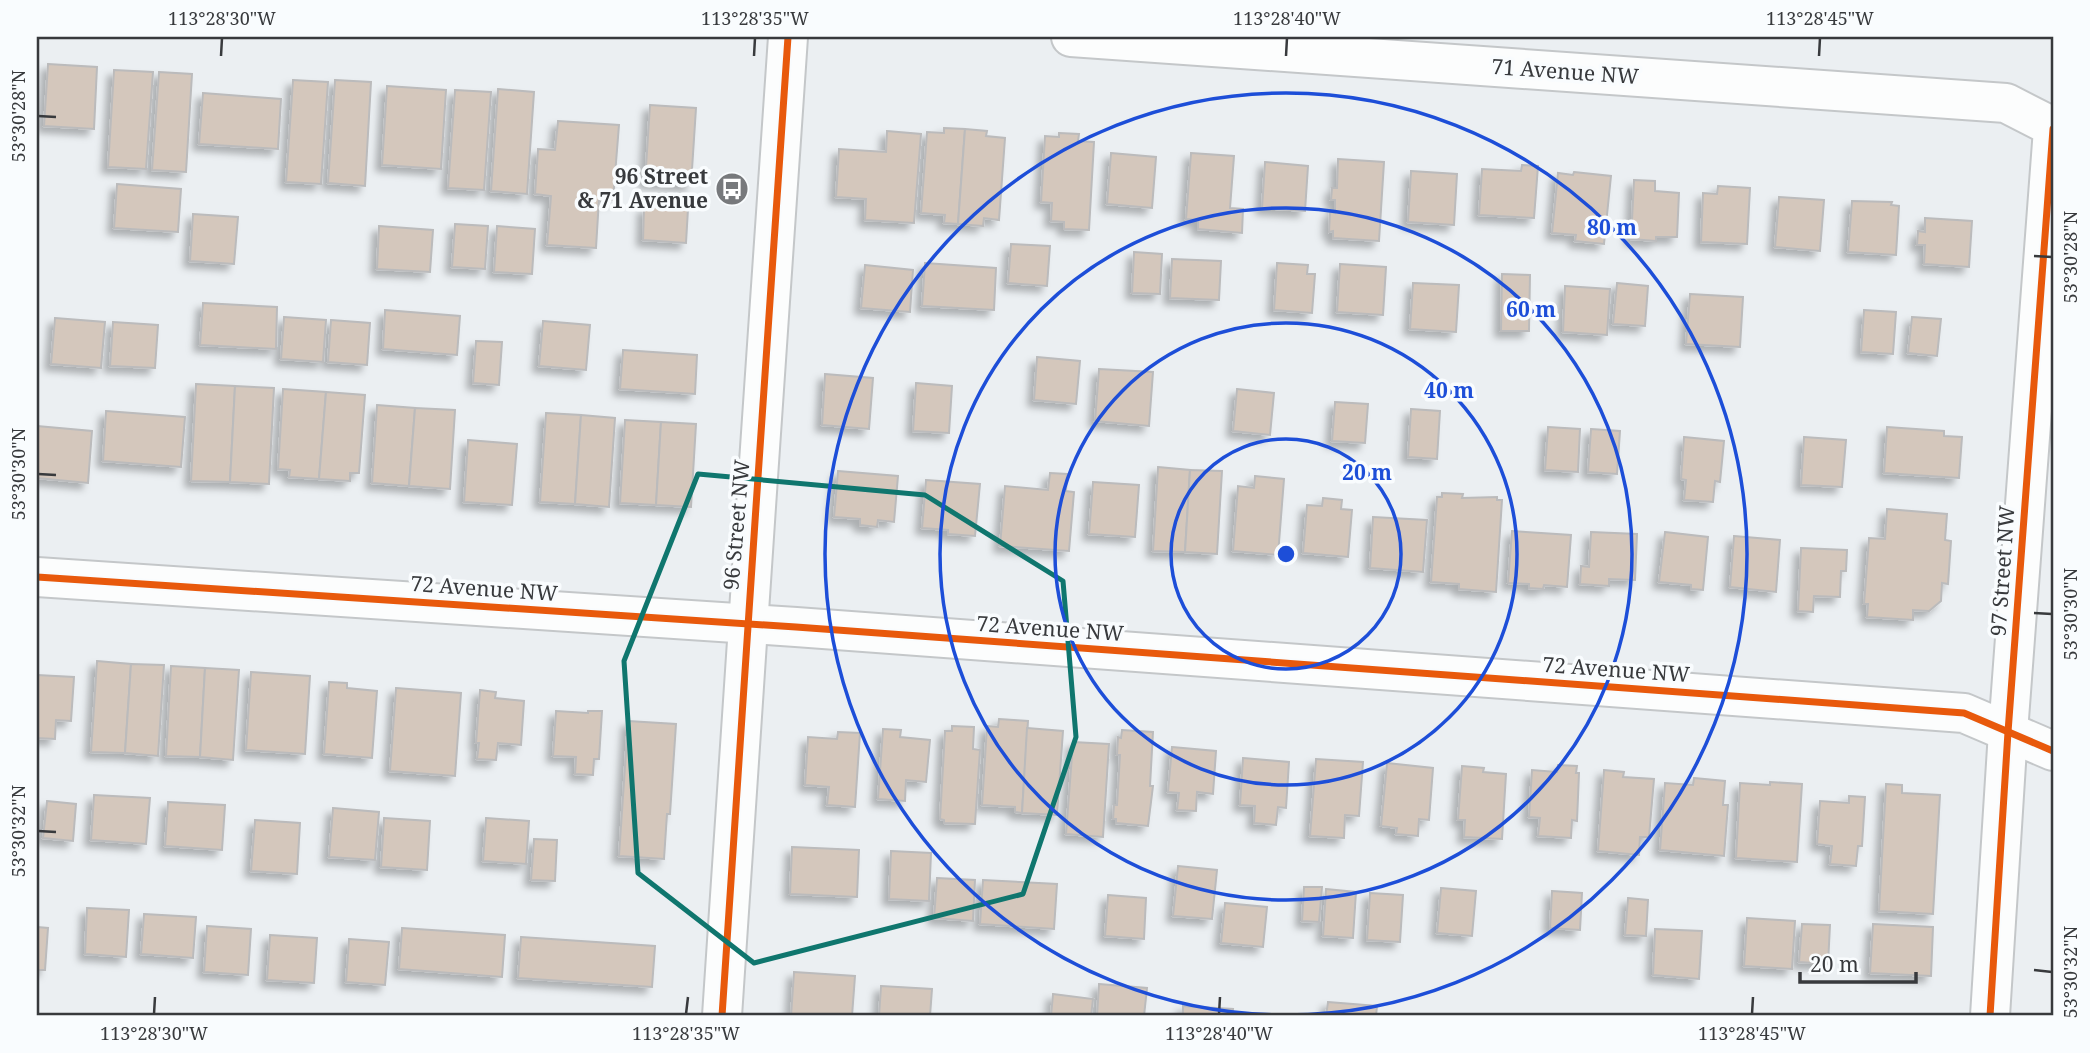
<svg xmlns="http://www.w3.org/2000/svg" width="2090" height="1053" font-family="'Noto Serif',serif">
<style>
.building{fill:#d4c7bc;stroke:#bbbbbc;stroke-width:2;filter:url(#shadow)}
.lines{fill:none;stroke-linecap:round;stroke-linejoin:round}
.minor-casing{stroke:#c4c7c9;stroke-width:42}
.minor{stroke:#fcfdfd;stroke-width:38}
.cycleway-casing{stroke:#f9fcfe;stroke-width:11}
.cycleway{stroke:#e8590c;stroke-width:7}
.marked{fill:none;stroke:#0f766e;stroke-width:5;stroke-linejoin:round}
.ticks{fill:none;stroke:#383a3d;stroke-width:2.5}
.ring{fill:none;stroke:#1d4ed8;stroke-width:3.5}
.labels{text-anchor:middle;stroke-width:7;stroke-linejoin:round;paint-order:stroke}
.street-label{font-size:21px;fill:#383a3d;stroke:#f9fcfe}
.poi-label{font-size:21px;font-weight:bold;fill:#383a3d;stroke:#f9fcfe;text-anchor:end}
.centre{fill:#1d4ed8;stroke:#f9fcfe;stroke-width:3.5}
.ring-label{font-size:21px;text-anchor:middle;font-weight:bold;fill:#1d4ed8;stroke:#f9fcfe;stroke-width:7;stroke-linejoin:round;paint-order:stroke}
.neatline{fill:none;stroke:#383a3d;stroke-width:2.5}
.ticks-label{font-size:18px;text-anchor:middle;fill:#383a3d}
</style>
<defs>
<filter id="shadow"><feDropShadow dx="-6" dy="6" stdDeviation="3.5" flood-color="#0004"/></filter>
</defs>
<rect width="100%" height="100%" fill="#ebeff2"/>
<g class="building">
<polygon points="48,64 97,67 94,129 44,126"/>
<polygon points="114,70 153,72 146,169 108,167"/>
<polygon points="159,72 192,74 186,172 152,170"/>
<polygon points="293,80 328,82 321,184 286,182"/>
<polygon points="335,80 371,82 365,186 328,183"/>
<polygon points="387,86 446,90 441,169 382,165"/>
<polygon points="498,89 534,92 527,194 491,191"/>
<polygon points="455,90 491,92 484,190 448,188"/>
<polygon points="203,93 281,99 278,149 199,144"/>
<polygon points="650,105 696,108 691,185 645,182"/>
<polygon points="558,121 619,125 613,200 599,199 596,248 547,245 551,196 535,194 538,149 555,150"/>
<polygon points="944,128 965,129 958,224 944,223 945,215 921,213 927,132 944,133"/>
<polygon points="965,129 987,131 986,136 1005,138 999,220 984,218 983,226 958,224"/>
<polygon points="887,131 921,134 914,223 865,220 866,199 836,197 839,149 886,152"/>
<polygon points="1059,133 1079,134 1078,141 1094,142 1089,230 1064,229 1064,222 1051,221 1052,203 1041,202 1045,136 1059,137"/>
<polygon points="1111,153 1156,157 1152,208 1107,204"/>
<polygon points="1191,153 1234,156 1230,208 1243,209 1242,233 1198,229 1198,220 1186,219"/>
<polygon points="1338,159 1384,162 1379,241 1333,238 1333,231 1329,232 1330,212 1335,213 1335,200 1331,200 1332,188 1337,188"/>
<polygon points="1265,162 1308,166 1305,211 1262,208"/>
<polygon points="1522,165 1538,166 1534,218 1479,215 1482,169 1521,171"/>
<polygon points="1411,171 1457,174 1454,225 1408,222"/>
<polygon points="1574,172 1611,176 1604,244 1575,241 1576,235 1552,233 1558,173 1573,175"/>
<polygon points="1634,180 1655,181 1655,191 1679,193 1677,237 1656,237 1656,241 1631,239"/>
<polygon points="117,184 181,189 178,232 114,228"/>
<polygon points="1718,186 1750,188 1747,244 1701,242 1703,193 1717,194"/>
<polygon points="1779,197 1824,200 1820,251 1775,247"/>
<polygon points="1852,201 1892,202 1891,205 1899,206 1896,255 1848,252"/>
<polygon points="644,207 688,209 686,243 643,240"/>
<polygon points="193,214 238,217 234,264 190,261"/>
<polygon points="1925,218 1972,221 1969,267 1924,264 1925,245 1917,245 1918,231 1925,232"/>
<polygon points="455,224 488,226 485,269 452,267"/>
<polygon points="379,226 433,230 430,272 377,269"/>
<polygon points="497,226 535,229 532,274 494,272"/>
<polygon points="1011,244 1050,246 1047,286 1008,283"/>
<polygon points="1134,252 1162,254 1160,294 1132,293"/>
<polygon points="1172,259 1221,261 1219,300 1170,298"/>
<polygon points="925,263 996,268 994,310 922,306"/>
<polygon points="1277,263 1308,265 1307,274 1315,274 1312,313 1274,310"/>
<polygon points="1340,264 1386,267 1383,315 1337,312"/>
<polygon points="865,265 913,270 910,312 861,308"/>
<polygon points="1502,274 1530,275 1529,331 1501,331"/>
<polygon points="1413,283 1459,285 1456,332 1410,329"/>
<polygon points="1617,283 1648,286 1645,326 1613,324"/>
<polygon points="1565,286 1610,289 1607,335 1563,332"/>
<polygon points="1690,294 1743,297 1740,347 1686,344"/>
<polygon points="203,303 277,307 276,349 200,345"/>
<polygon points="385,310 460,316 457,355 383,349"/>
<polygon points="1864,310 1896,312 1893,354 1861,352"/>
<polygon points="284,317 326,320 323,362 281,359"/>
<polygon points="1912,317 1941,319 1937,356 1908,353"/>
<polygon points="55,318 105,322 101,368 51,364"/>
<polygon points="331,320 370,323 367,365 328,362"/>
<polygon points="543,321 590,325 586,370 539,366"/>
<polygon points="113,322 158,325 155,368 110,366"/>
<polygon points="476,341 502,342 499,385 473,383"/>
<polygon points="623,350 697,355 695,394 620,389"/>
<polygon points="1037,357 1080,361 1076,404 1034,400"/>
<polygon points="1099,369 1153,372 1149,426 1095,421"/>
<polygon points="825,374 873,378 869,429 822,425"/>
<polygon points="916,383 952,386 949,433 913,431"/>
<polygon points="196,384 235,386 230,482 191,481"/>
<polygon points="235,386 274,388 269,484 230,482"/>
<polygon points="283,389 326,392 319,479 289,477 290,470 278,469"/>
<polygon points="1237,389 1274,393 1270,435 1233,431"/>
<polygon points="326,392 365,395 359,473 350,473 350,481 319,479"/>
<polygon points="1335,402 1368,404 1365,443 1332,441"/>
<polygon points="377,405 415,408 409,486 372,483"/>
<polygon points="415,408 455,410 450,489 409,486"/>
<polygon points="1411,409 1440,411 1437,459 1408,457"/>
<polygon points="106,411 185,417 181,467 103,461"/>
<polygon points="546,413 581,415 575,504 540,502"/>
<polygon points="581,415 615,418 609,507 575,504"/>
<polygon points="625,420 661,422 656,505 620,503"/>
<polygon points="661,422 696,424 691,507 656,505"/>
<polygon points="37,426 92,431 88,483 37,478"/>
<polygon points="1548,427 1580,429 1578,472 1545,470"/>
<polygon points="1887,427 1944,431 1944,436 1962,437 1959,478 1884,473"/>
<polygon points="1591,429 1620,431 1617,474 1588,472"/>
<polygon points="1684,437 1724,441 1720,482 1715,481 1713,502 1684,500 1686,480 1681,479"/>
<polygon points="1804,437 1846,440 1842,487 1801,485"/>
<polygon points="468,440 517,444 512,505 464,502"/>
<polygon points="1158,467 1190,470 1185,552 1153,551"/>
<polygon points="1190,470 1222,471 1217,554 1185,552"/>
<polygon points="838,471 898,476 894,522 878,520 877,527 860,525 860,519 834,517"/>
<polygon points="1050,473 1067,474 1066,491 1074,492 1069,551 1000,546 1005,486 1048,490"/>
<polygon points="1255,476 1284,479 1278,555 1233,551 1238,486 1254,488"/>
<polygon points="926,480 980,484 975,536 948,534 948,530 922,528"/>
<polygon points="1093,482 1139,485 1135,537 1089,534"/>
<polygon points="1442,493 1463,494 1462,498 1497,497 1497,500 1502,500 1496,592 1459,589 1459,584 1431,582 1437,497 1442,497"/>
<polygon points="1323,498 1342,500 1341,509 1352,510 1348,557 1303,553 1307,505 1322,506"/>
<polygon points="1887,509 1947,514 1945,540 1951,541 1948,584 1942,583 1941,601 1929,611 1913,610 1913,620 1867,617 1868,604 1864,604 1869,538 1885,539"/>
<polygon points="1373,517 1427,520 1423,572 1370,568"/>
<polygon points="1512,531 1571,535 1567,587 1544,585 1543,589 1529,588 1529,584 1508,583"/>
<polygon points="1591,532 1637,534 1635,580 1609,579 1609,586 1580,584 1581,566 1589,567"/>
<polygon points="1665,532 1708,537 1703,590 1691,589 1691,585 1659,582"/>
<polygon points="1734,536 1780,540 1776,592 1730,587"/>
<polygon points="1801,548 1847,550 1846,571 1841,571 1840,597 1814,596 1813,612 1798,611"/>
<polygon points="97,661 131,664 125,753 91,752"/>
<polygon points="131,664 164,665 158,756 125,753"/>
<polygon points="171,666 205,668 200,757 166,756"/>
<polygon points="205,668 239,670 233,760 200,757"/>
<polygon points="251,672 310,676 305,754 246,750"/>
<polygon points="37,675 74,677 71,721 56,720 55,739 37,738"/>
<polygon points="329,682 347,683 347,688 377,691 372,758 324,754"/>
<polygon points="396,688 461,693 455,776 390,771"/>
<polygon points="480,690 496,692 495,698 524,701 521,745 498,743 496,760 477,759 479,743 476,743"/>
<polygon points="556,711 588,713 588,711 602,711 599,759 594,759 593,775 575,774 576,757 553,756"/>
<polygon points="999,719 1028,721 1022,813 1015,812 1015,807 982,805 987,726 998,727"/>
<polygon points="628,721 676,724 670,814 667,814 664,859 619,856"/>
<polygon points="952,726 974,727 973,749 980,750 975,824 944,823 944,820 940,819 945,731 952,731"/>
<polygon points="1027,728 1063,731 1057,815 1022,813"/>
<polygon points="883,729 901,730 900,737 930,740 926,782 906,780 905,801 878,799"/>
<polygon points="1122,730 1153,732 1150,786 1153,786 1148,826 1116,823 1116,819 1113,819 1114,805 1117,805 1120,755 1117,755 1118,737 1121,738"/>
<polygon points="838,732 860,733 855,807 827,805 829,787 805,785 808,737 837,739"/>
<polygon points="1073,742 1109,744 1103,837 1066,834"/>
<polygon points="1172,747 1216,751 1213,794 1197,792 1196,811 1177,810 1179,793 1168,792"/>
<polygon points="1243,758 1289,762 1286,808 1278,807 1276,825 1254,823 1255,806 1240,805"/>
<polygon points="1316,759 1363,762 1359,816 1345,815 1344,838 1310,836"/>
<polygon points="1387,763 1433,768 1429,820 1419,819 1418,836 1396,834 1397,828 1381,826"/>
<polygon points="1558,765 1577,766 1576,773 1579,773 1577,821 1572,820 1571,838 1538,836 1540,818 1529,817 1532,770 1557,772"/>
<polygon points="1462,766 1484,768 1483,772 1506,774 1502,839 1464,837 1465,820 1458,820"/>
<polygon points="1604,770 1624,772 1623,777 1654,779 1649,837 1640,837 1639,855 1598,851"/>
<polygon points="1694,778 1725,781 1723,805 1728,805 1724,856 1660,850 1665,783 1693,785"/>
<polygon points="1770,782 1802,784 1797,862 1736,858 1740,783 1770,785"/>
<polygon points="1886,784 1902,785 1902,793 1940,795 1933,914 1879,911"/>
<polygon points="94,795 150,798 146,844 91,840"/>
<polygon points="1849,796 1865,797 1862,846 1858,846 1856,866 1830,864 1832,846 1817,844 1820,801 1849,803"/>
<polygon points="47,801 76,804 73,841 43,838"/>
<polygon points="168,802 225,805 222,850 165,846"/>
<polygon points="333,808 379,812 375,860 329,857"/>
<polygon points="384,818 430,821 427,870 381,867"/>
<polygon points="486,818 529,821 526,864 483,861"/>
<polygon points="255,820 300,823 297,874 251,871"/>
<polygon points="534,839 557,840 555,881 531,880"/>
<polygon points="792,847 859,850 857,897 790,894"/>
<polygon points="891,851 931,853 929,901 889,899"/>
<polygon points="1178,866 1217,870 1212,919 1173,916"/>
<polygon points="937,878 975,880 973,921 934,918"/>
<polygon points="983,880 1057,884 1054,929 980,924"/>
<polygon points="1304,887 1322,887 1319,922 1302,921"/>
<polygon points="1441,888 1476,891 1472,936 1437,933"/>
<polygon points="1326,889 1356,892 1353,938 1323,936"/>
<polygon points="1552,891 1582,893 1580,930 1550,928"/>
<polygon points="1370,893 1403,895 1400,942 1367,940"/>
<polygon points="1108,895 1146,898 1144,939 1105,936"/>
<polygon points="1628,898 1648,900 1646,936 1625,935"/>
<polygon points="1225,903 1267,907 1263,947 1221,943"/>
<polygon points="87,908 129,910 126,957 85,954"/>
<polygon points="144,914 196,917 193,958 141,954"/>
<polygon points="1747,918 1795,921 1792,969 1744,966"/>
<polygon points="1802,924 1830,925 1828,964 1799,962"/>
<polygon points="1873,924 1933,927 1931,976 1870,973"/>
<polygon points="207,926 251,929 248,975 204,972"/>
<polygon points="37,927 48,928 45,970 37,970"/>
<polygon points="402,928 505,935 502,977 399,969"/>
<polygon points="1655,929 1702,931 1699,979 1653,975"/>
<polygon points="270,935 317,938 314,983 267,980"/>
<polygon points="521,937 655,946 652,987 518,978"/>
<polygon points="349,939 389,942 385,985 346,982"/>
<polygon points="794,972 855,976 852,1016 791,1016"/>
<polygon points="1099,984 1147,988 1144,1016 1097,1016"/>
<polygon points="881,986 932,989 930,1016 879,1016"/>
<polygon points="1053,994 1093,999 1091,1016 1051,1016"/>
<polygon points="1328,1002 1377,1006 1376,1016 1326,1016"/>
<polygon points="1183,1006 1233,1009 1232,1016 1183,1016"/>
</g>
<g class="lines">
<defs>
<g id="minor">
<polyline points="1071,37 2006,103 2053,127"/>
<polyline points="37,577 796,627 1964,713 2053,751"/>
<path d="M722,1016C742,690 767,363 788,37"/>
<polyline points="1990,1016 2008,732 2053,129"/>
</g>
</defs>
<use href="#minor" class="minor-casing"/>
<use href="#minor" class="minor"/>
<defs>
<g id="cycleway">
<polyline points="37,577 796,627 1964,713 2053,751"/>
<path d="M722,1016C742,690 767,363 788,37"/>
<polyline points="1990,1016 2008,732 2053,129"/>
</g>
</defs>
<use href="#cycleway" class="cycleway-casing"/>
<use href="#cycleway" class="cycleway"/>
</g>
<path class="marked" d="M698,474L925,495L1063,581L1076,737L1023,894L754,963L638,873L624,661Z"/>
<path class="ticks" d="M221,56L222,38M754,56L755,38M1286,56L1287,38M1819,56L1820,38M38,116L56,117M2034,256L2052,257M38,474L56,475M2034,613L2052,614M38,831L56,832M2034,970L2052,972M154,1014L155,997M686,1014L688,997M1219,1014L1220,997M1752,1014L1753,997"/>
<g class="ring">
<circle cx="1286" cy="554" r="115"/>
<circle cx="1286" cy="554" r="231"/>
<circle cx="1286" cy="554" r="346"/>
<circle cx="1286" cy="554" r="461"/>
</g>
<defs>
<symbol id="bus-disc" viewBox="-11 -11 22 22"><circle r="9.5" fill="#77797c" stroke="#f9fcfe"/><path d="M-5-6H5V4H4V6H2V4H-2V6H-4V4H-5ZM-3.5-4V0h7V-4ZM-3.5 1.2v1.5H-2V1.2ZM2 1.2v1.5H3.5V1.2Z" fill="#fff"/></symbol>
</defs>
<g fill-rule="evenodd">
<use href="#bus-disc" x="713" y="170" width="38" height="38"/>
</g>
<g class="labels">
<g class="street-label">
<text transform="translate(1565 72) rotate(4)" y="7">71 Avenue NW</text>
<text transform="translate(737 525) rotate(-85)" y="7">96 Street NW</text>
<text transform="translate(2003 571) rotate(-86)" y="7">97 Street NW</text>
<text transform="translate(484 589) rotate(4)" y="7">72 Avenue NW</text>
<text transform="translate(1050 629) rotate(4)" y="7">72 Avenue NW</text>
<text transform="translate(1616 670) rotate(4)" y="7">72 Avenue NW</text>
</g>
<g class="poi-label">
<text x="708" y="184">96 Street<tspan x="708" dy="24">&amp; 71 Avenue</tspan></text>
</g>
</g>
<circle cx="1286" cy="554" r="10" class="centre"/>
<g class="ring-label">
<text x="1612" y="235">80 m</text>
<text x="1531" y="317">60 m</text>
<text x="1449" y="398">40 m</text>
<text x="1367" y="480">20 m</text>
</g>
<rect width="2090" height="1053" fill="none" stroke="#f9fcfe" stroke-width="77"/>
<path d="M1800 972v10h116v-10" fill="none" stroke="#383a3d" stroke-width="3.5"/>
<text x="1810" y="972" font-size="21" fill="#383a3d" stroke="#f9fcfe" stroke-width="5" paint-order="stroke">20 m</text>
<rect x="38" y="38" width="2014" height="976" class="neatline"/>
<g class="ticks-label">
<text x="222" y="25">113°28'30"W</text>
<text x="755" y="25">113°28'35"W</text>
<text x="1287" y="25">113°28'40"W</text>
<text x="1820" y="25">113°28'45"W</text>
<text transform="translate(19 116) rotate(-90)" y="6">53°30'28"N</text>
<text transform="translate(2071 257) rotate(-90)" y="6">53°30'28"N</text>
<text transform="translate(19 474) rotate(-90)" y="6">53°30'30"N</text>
<text transform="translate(2071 614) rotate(-90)" y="6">53°30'30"N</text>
<text transform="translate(19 831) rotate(-90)" y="6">53°30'32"N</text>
<text transform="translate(2071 972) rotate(-90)" y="6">53°30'32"N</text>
<text x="154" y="1040">113°28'30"W</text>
<text x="686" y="1040">113°28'35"W</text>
<text x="1219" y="1040">113°28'40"W</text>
<text x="1752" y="1040">113°28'45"W</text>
</g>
</svg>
